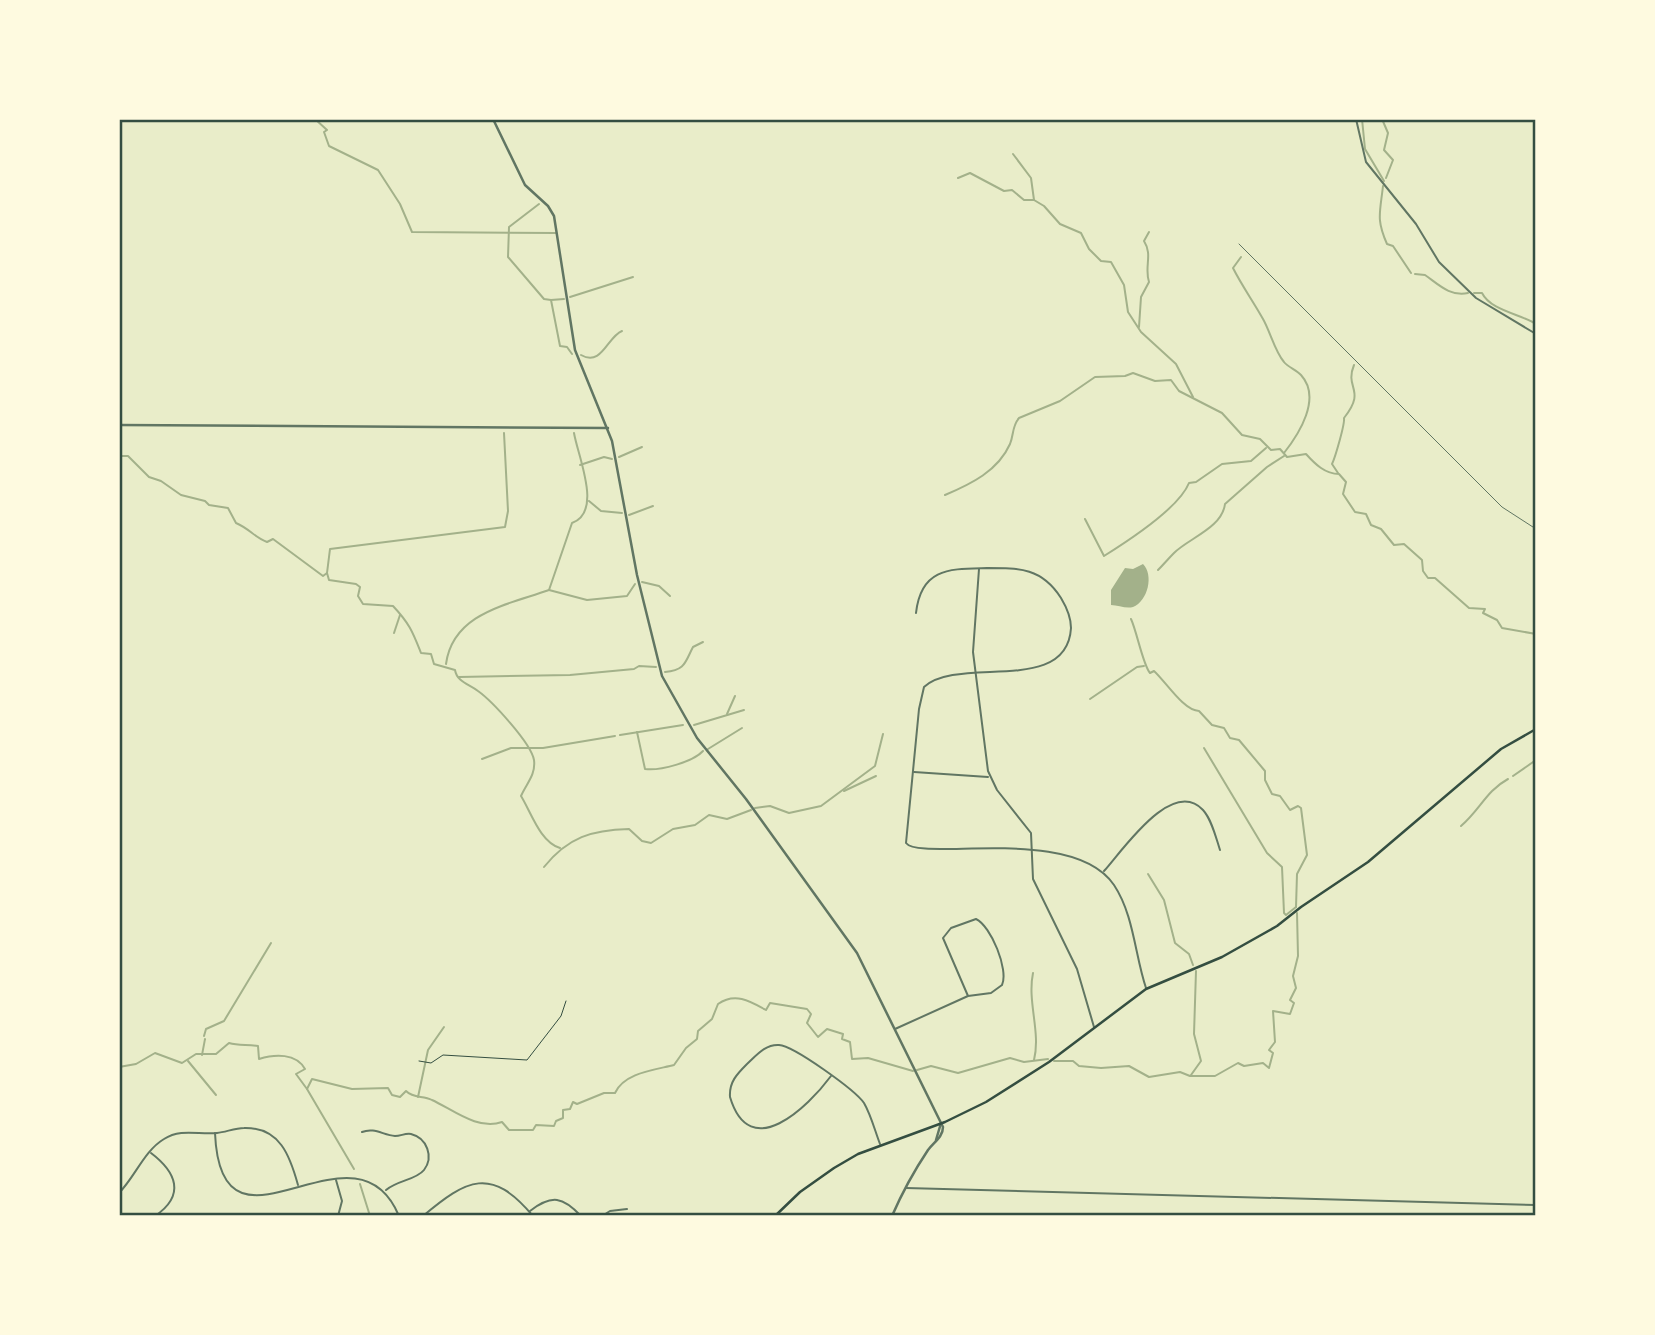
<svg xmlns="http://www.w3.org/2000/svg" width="1655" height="1335" font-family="Bitter,serif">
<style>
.water{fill:#a3b18a}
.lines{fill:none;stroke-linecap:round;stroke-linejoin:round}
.stream{stroke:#a3b18a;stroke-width:2}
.path{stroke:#344e41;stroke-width:1}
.service{stroke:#617663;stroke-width:1}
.minor{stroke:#617663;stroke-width:2}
.tertiary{stroke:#617663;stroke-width:2.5}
.secondary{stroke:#344e41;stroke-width:2.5}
.neatline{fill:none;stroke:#344e41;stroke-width:2.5}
</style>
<rect width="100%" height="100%" fill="#e9edc9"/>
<path class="water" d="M1143,564C1154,575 1148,601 1133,607C1126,609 1118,605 1111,605V590L1125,568L1133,569Z"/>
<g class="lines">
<g class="stream">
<polyline points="315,119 327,130 324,132 329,146 378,170 400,204 412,232 556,233"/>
<polyline points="1362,119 1365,149 1384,181"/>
<polyline points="1382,119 1388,133 1384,150 1393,160 1386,178"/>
<polyline points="1013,154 1031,178 1034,200 1044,206 1060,224 1081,233 1089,249 1101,261 1111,262 1124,285 1128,312 1141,332 1176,364 1193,397"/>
<polyline points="958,178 970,173 1004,191 1012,190 1024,200 1034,200"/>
<path d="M1383,186C1380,213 1376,219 1387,244L1393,246L1411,273"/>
<polyline points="539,204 509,227 508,257 544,299 551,300 560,346 567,347 572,354"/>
<path d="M1241,257L1233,268C1242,286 1253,301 1263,319C1270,331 1275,352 1284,362C1288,367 1296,370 1301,375C1322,398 1299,434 1284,453"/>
<path d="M1415,274L1425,275C1438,284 1450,297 1468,293"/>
<path d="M1474,293H1482C1491,311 1521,314 1536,324"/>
<polyline points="570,297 633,277"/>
<polyline points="551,300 564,299"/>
<path d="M1139,327L1141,297L1149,282C1144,267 1153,255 1144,241L1149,232"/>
<path d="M581,355C602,367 607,337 622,331"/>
<path d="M119,456H128L149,477L161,481L181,495L205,501L209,505L228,508L236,523C250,529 254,537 267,542L273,539L323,576L327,573L329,580L356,584L360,587L358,596L363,604L393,606C410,624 413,633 421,653L431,654L434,664L455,670C457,682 469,684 478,691C492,701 531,743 534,760C536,775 526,784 521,796C531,812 540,842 560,848"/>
<polyline points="619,457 642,447"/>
<polyline points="580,465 604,457 612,459"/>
<path d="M1338,473L1332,464C1335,458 1345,424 1344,418C1367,389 1344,389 1354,365"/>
<path d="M945,495C971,484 998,471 1010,444C1014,434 1012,426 1019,418L1060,401L1095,377L1125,376L1133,373L1155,381L1171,380L1179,391L1222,413L1242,435L1260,439L1271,450L1280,449L1287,457L1306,454C1315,464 1325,474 1339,474L1346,482L1343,494L1355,512L1366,514L1371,525L1381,529L1394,545L1404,544L1422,560L1423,571L1428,578H1435L1469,608L1485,609L1483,613L1497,620L1502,628L1536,634"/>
<polyline points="589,501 601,511 622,513"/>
<polyline points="629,515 653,506"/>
<path d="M1085,519L1104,556C1128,541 1179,508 1189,483L1196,482L1222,464L1251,461L1266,448"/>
<path d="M1158,570C1164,564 1168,559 1174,553C1189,538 1222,528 1225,504L1267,467L1284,456"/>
<polyline points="327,573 330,549 505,527 508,511 504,433"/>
<polyline points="642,582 659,586 670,596"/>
<polyline points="549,590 587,600 627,596 635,584"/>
<polyline points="119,611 119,626"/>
<path d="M1131,619C1137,632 1143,665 1150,673L1154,671C1166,682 1184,711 1199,711L1212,725L1224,728L1230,738L1239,740L1265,771V780L1272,794L1280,796L1290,810L1298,806L1301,808L1307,855L1297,874L1296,907"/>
<polyline points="394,633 400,615"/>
<path d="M446,664C453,613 507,605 549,590L572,523C603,512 578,457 574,433"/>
<path d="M665,672C686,670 685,662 693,647L703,642"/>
<polyline points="459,677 570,675 634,669 639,666 656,667"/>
<polyline points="1090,699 1137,667 1144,666"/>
<polyline points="727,714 735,696"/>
<polyline points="694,725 744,710"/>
<path d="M637,732L645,769C660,771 693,762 703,751"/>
<polyline points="620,735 683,725"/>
<polyline points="1204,748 1267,853 1282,867 1284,913 1286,915 1296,907"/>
<polyline points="708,749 742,728"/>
<polyline points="482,759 511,748 543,748 615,736"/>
<polyline points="1513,776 1536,760"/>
<polyline points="844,791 876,776"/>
<polyline points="755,808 770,806 789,813 821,806 875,766 883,734"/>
<path d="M1461,826C1480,810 1486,791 1508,779"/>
<path d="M544,867C568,837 592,830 629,829L642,841L651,843L673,829L695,825L709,815L727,819L751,810"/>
<polyline points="1148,874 1164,900 1175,943 1189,954 1193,965"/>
<path d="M1033,973C1027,1002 1041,1032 1034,1060"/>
<polyline points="204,1036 206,1029 224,1021 271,943"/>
<polyline points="202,1055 205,1039"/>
<polyline points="188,1061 216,1095"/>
<polyline points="1054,1061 1073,1061 1079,1066 1101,1068 1129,1066 1149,1077 1180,1072 1190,1076 1215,1076 1238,1063 1244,1066 1263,1063 1269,1068 1273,1053 1269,1050 1275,1042 1273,1011 1290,1014 1294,1003 1290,1000 1296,988 1293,976 1298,956 1297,913"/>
<path d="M119,1067L136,1064L155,1053L182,1063L196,1054H216L229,1043C239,1046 248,1044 258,1046L259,1059C275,1054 296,1053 305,1069L296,1074L307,1089L312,1079L352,1089L388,1088L392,1095L400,1097L406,1091C414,1099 423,1095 432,1100C452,1109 478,1131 502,1122L509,1130H533L536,1125L554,1126L556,1121L563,1118V1110L570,1109L573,1102L577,1104L604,1093H615C624,1073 654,1070 674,1065L686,1048L697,1039L698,1031L712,1019L718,1004C735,992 750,1001 766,1010L770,1003L807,1009L811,1014L807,1023L818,1037L827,1029L843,1034L842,1039L850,1042L852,1059L868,1058L913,1071"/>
<polyline points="917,1070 931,1066 958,1073 1010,1058 1024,1062 1048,1059"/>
<polyline points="1191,1075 1201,1061 1194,1034 1196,971"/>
<polyline points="307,1089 354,1169"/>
<polyline points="418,1097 428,1050 444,1027"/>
<polyline points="360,1184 370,1216"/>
</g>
<polyline class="path" points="419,1061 431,1063 443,1055 527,1060 561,1016 566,1001"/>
<polyline class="service" points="1239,244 1502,507 1536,529"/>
<g class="minor">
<polyline points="1356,119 1366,162 1416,224 1439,262 1476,298 1536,334"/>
<polyline points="979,569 973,652 988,771 997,790 1031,833 1033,879 1077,969 1094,1027"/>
<path d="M916,613C921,567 951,569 987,568C1020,568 1042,568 1061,598C1067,608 1071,617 1071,628C1067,696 959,655 924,687L919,709L906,843C920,862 1073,824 1114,885C1134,915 1135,956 1146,988"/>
<polyline points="914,772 988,777"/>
<path d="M1104,871C1123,850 1172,777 1203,810C1212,820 1216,838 1220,850"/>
<path d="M895,1029L968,996L991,993L1002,985C1009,970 991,926 976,919L951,928L943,938L968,996"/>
<path d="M831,1076C808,1107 750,1164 730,1097C729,1082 737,1074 747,1064C756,1056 765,1044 779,1045C794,1046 855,1090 864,1103C871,1115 875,1131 880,1144"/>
<path d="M362,1132C374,1127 383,1135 395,1136C401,1136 405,1133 411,1134C427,1138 434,1157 424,1170C416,1180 398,1180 386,1190"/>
<path d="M215,1133C221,1278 354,1109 399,1216"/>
<path d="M151,1153C176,1172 186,1195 155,1216"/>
<polyline points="336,1180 342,1201 338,1216"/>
<polyline points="906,1188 1536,1205"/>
<path d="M119,1193C135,1177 144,1151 164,1139C181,1128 199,1135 217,1133C226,1132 235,1128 244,1128C280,1127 290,1156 298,1185"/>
<path d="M530,1211C552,1194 563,1197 581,1216"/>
<path d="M423,1216C467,1179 491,1166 533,1216"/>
<polyline points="602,1216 610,1211 627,1209"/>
</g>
<g class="tertiary">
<path d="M493,119L525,185L548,206L554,216L575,350L612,441L637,575L662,676L697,738L746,799L857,953L943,1127C943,1137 934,1142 928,1150C914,1171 902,1193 892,1216"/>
<polyline points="119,425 608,428"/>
<polyline points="936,1140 941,1123"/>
</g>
<polyline class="secondary" points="775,1216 800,1192 834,1168 858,1154 945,1122 986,1102 1049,1062 1146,989 1222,957 1277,926 1301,907 1368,862 1501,749 1536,729"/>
</g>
<rect width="1655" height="1335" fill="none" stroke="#fefae0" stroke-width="242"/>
<rect x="121" y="121" width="1413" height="1093" class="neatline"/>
</svg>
